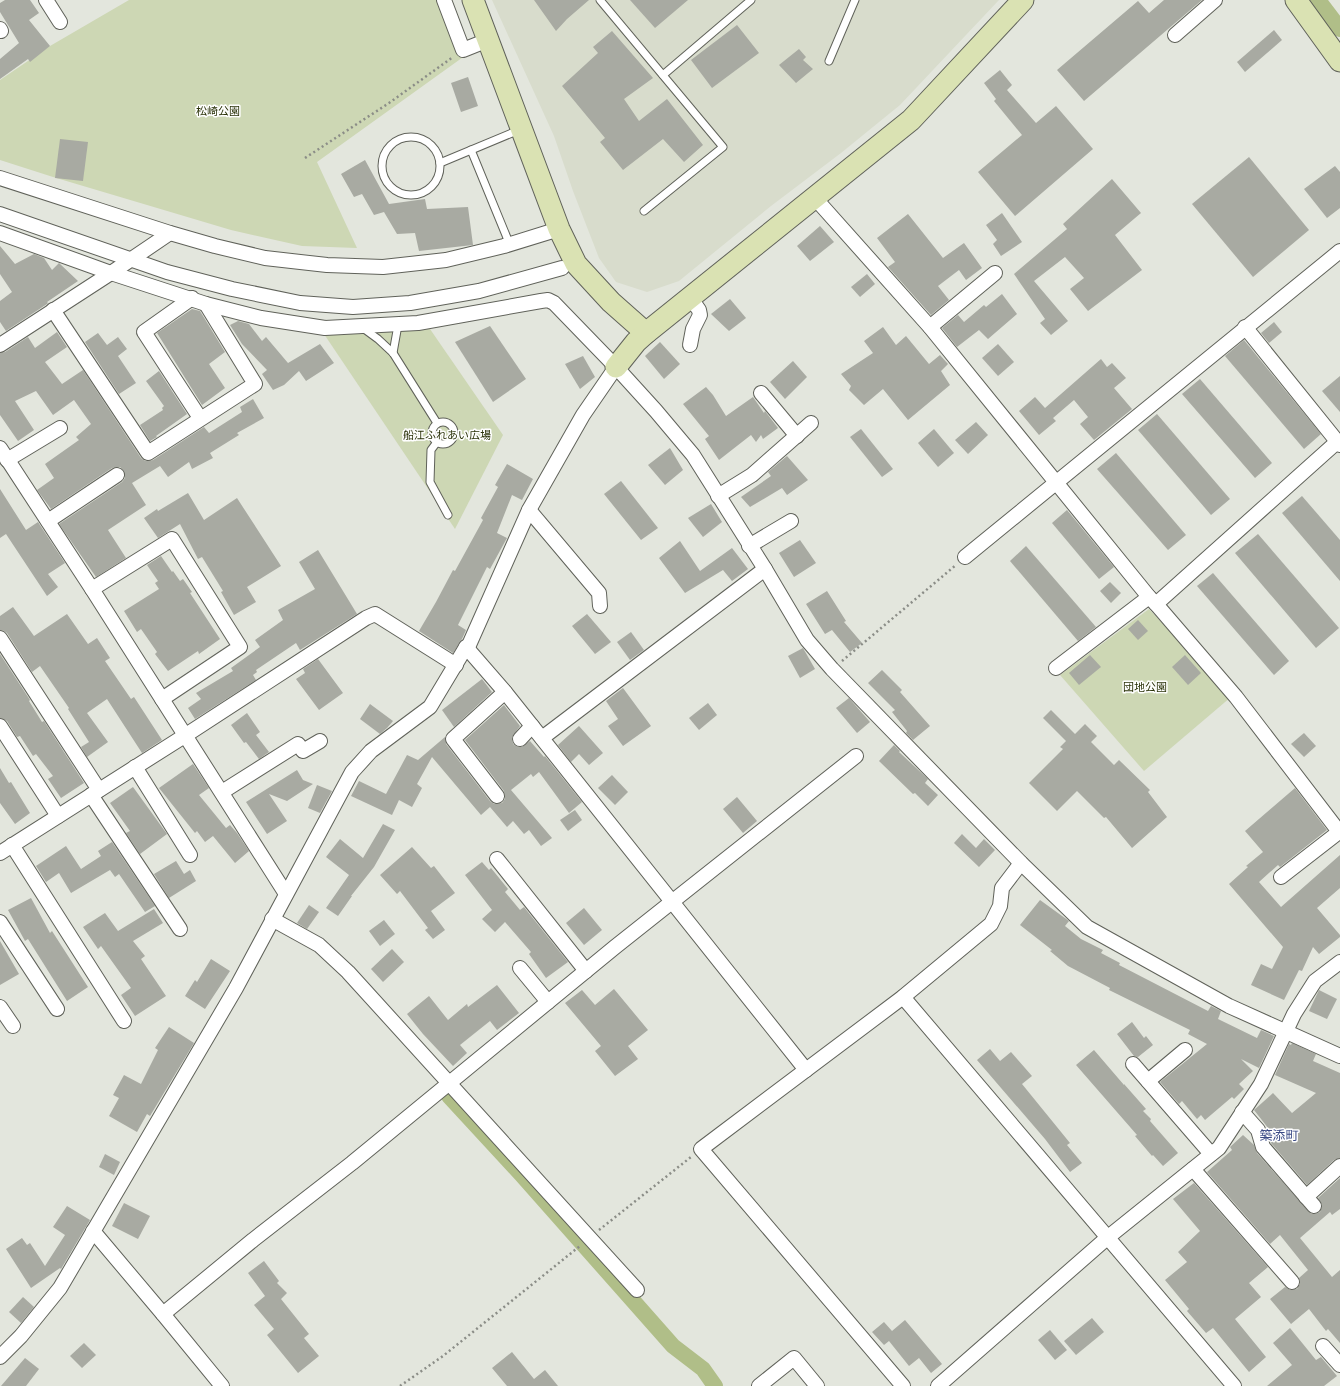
<svg xmlns="http://www.w3.org/2000/svg" width="1340" height="1386" font-family="'Alegreya Sans','Noto Sans JP',sans-serif">
<style>
.built{fill:#d8dccc}
.green{fill:#cdd7b4}
.lines{fill:none;stroke-linecap:round;stroke-linejoin:round}
.canal{stroke:#b0be88;stroke-width:16}
.building{fill:#a8aaa2}
.lane-casing{stroke:#60625a;stroke-width:9}
.street-casing{stroke:#60625a;stroke-width:16}
.secondary-casing{stroke:#60625a;stroke-width:23}
.path{stroke:#8b8d87;stroke-width:2.5;stroke-dasharray:2 3;stroke-linecap:butt}
.lane{stroke:#fff;stroke-width:7}
.street{stroke:#fff;stroke-width:14}
.secondary{stroke:#dae2b3;stroke-width:21}
.labels{text-anchor:middle;stroke-width:3;stroke-linejoin:round;paint-order:stroke}
.park-label{font-size:11px;fill:#2a3208;stroke:#fff}
.quarter-label{font-size:13px;fill:#3b4b86;stroke:#fff}
</style>
<rect width="100%" height="100%" fill="#e3e6dd"/>
<polygon class="built" points="492,0 999,0 900,105 841,153 771,206 679,281 647,292 616,282 599,258 573,191 554,136"/>
<g class="green">
<polygon points="129,0 442,0 466,55 317,162 357,248 302,246 231,230 53,177 0,160 0,80 50,46"/>
<polygon points="430,329 503,435 455,529 324,334"/>
<polygon points="1149,609 1231,697 1144,771 1060,675"/>
</g>
<g class="lines">
<g class="canal">
<polyline points="1318,0 1340,29"/>
<polyline points="449,1096 521,1174 673,1346 703,1369 715,1386"/>
</g>
</g>
<g class="building">
<polygon points="5,0 30,0 39,13 29,20 50,46 30,62 28,59 0,79 0,59 19,43 0,12 0,3"/>
<polygon points="534,0 589,0 567,19 556,31"/>
<polygon points="630,0 688,0 655,28"/>
<polygon points="1164,0 1202,0 1084,101 1057,70 1138,1 1149,13"/>
<polygon points="737,25 759,53 712,88 691,60"/>
<polygon points="1274,30 1282,40 1245,72 1237,62"/>
<polygon points="612,31 653,78 624,99 639,121 667,99 703,145 684,162 663,139 623,170 600,142 605,138 562,86 598,53 593,47"/>
<polygon points="799,49 806,57 803,60 813,69 796,83 779,65"/>
<polygon points="1000,70 1012,85 1007,90 1036,123 1056,106 1093,149 1015,216 978,172 1022,135 994,101 996,99 984,83"/>
<polygon points="468,77 478,106 461,112 451,83"/>
<polygon points="60,139 88,142 83,181 55,178"/>
<polygon points="1249,157 1309,230 1253,277 1192,204"/>
<polygon points="365,160 389,204 425,199 427,209 468,207 473,245 419,251 415,233 397,234 384,212 374,215 362,194 354,197 341,174"/>
<polygon points="1335,166 1340,172 1340,208 1327,218 1304,189"/>
<polygon points="1112,179 1141,213 1115,235 1142,270 1088,311 1070,289 1084,278 1065,257 1034,281 1068,321 1051,335 1040,323 1045,319 1014,274 1067,229 1063,224"/>
<polygon points="1002,213 1022,242 1001,256 993,244 997,240 986,225"/>
<polygon points="908,214 943,258 964,243 982,268 966,280 959,270 938,286 949,300 931,315 888,267 895,262 877,238"/>
<polygon points="820,226 834,242 810,261 797,246"/>
<polygon points="0,246 15,264 34,254 44,258 52,270 59,263 78,281 47,302 48,303 47,304 6,331 0,322 0,301 12,292 0,274"/>
<polygon points="867,274 875,284 860,297 851,287"/>
<polygon points="1002,294 1017,314 988,339 979,330 957,347 942,328 958,315 964,322 984,305 986,307"/>
<polygon points="730,299 746,318 729,331 711,314"/>
<polygon points="192,309 200,311 225,352 209,364 225,388 202,405 157,333"/>
<polygon points="238,321 249,324 262,341 266,337 288,363 320,344 334,363 306,381 299,371 284,385 273,390 262,374 267,370 242,344 230,325"/>
<polygon points="1274,322 1282,332 1269,343 1261,333"/>
<polygon points="490,326 526,379 493,402 455,342"/>
<polygon points="883,327 896,345 906,336 929,364 940,355 948,364 941,371 950,385 908,420 883,389 864,405 849,390 851,386 841,374 873,353 864,341"/>
<polygon points="57,332 67,347 45,362 62,384 83,370 141,458 145,461 149,461 153,460 204,427 209,433 242,412 240,407 253,399 264,418 237,433 239,435 210,453 213,458 192,469 189,462 168,477 160,466 132,483 146,505 108,530 126,558 96,577 59,524 122,482 125,478 124,471 120,467 116,467 112,468 51,509 37,490 54,478 45,464 79,440 76,437 91,424 74,400 53,415 36,391 15,401 34,430 18,441 0,415 0,353 5,352 28,337 35,348"/>
<polygon points="98,333 107,345 118,337 127,349 118,356 136,383 119,394 85,342"/>
<polygon points="1244,340 1321,434 1304,449 1225,356"/>
<polygon points="660,342 680,364 664,379 645,356"/>
<polygon points="998,344 1014,362 998,376 982,358"/>
<polygon points="583,356 595,377 580,389 565,364"/>
<polygon points="1101,359 1107,367 1112,363 1126,378 1114,388 1132,409 1094,440 1080,424 1088,417 1074,400 1053,418 1056,421 1039,435 1019,411 1035,397 1045,408"/>
<polygon points="793,361 807,377 785,399 770,382"/>
<polygon points="159,371 187,414 156,436 157,437 150,441 140,425 163,410 162,408 164,406 146,381"/>
<polygon points="1340,376 1340,412 1322,391"/>
<polygon points="1200,379 1272,463 1255,478 1182,394"/>
<polygon points="706,387 713,395 726,416 753,397 764,413 765,411 778,428 763,439 761,435 756,442 751,435 719,460 705,439 709,436 683,404"/>
<polygon points="1157,414 1230,499 1211,515 1138,430"/>
<polygon points="976,422 988,435 968,454 955,440"/>
<polygon points="861,429 893,469 882,477 850,437"/>
<polygon points="934,429 954,453 938,467 918,443"/>
<polygon points="670,448 683,470 665,485 648,465"/>
<polygon points="1116,453 1186,535 1168,550 1097,469"/>
<polygon points="787,456 808,480 787,495 782,488 750,507 741,497 771,476 768,472"/>
<polygon points="507,464 533,479 522,500 512,495 497,533 507,538 490,569 487,567 458,625 466,630 462,639 453,653 419,631 436,602 453,570 455,571 483,520 481,518 498,487 495,485"/>
<polygon points="621,481 658,528 641,540 604,494"/>
<polygon points="0,489 26,530 38,522 65,563 48,574 58,587 47,596 6,534 0,538"/>
<polygon points="188,493 204,520 237,498 281,566 247,587 256,602 234,615 221,592 223,591 202,557 198,559 180,524 158,538 144,518 157,509 158,511"/>
<polygon points="1302,496 1340,540 1340,581 1282,513"/>
<polygon points="711,504 722,522 703,537 688,518"/>
<polygon points="1067,510 1114,567 1099,579 1052,523"/>
<polygon points="1258,534 1339,628 1316,648 1235,553"/>
<polygon points="800,540 816,563 794,577 779,553"/>
<polygon points="680,541 700,571 732,548 748,569 732,581 723,570 685,593 659,558"/>
<polygon points="1026,546 1096,627 1078,641 1010,561"/>
<polygon points="318,550 357,614 300,650 296,643 256,670 257,672 253,675 256,680 195,719 188,708 201,699 196,693 233,671 231,668 260,647 255,640 283,620 278,610 315,589 299,562"/>
<polygon points="161,556 172,572 173,571 180,581 183,579 192,592 190,593 220,639 199,654 198,651 168,671 155,654 157,652 141,629 137,632 124,611 159,589 155,583 158,581 147,565"/>
<polygon points="1213,573 1289,661 1274,675 1197,586"/>
<polygon points="1110,582 1121,593 1111,603 1100,591"/>
<polygon points="827,591 846,621 844,622 862,643 850,652 832,630 825,634 806,604"/>
<polygon points="13,607 34,636 67,614 88,644 97,638 110,658 105,661 131,699 134,697 162,740 142,753 107,699 87,713 108,742 87,757 81,747 89,742 68,709 69,708 40,666 32,672 7,633 4,631 0,630 0,616"/>
<polygon points="587,614 611,642 595,654 572,626"/>
<polygon points="1138,620 1148,631 1138,640 1128,629"/>
<polygon points="631,632 644,650 630,660 617,642"/>
<polygon points="803,648 815,669 800,678 788,656"/>
<polygon points="0,654 30,700 29,701 42,722 44,721 84,783 61,798 48,779 53,776 36,754 33,756 20,736 17,737 7,721 0,718"/>
<polygon points="1090,655 1101,667 1079,685 1069,673"/>
<polygon points="1185,655 1201,673 1188,685 1172,667"/>
<polygon points="318,659 343,693 319,710 296,679 305,673 303,669"/>
<polygon points="882,670 902,690 900,692 930,726 913,740 906,733 907,731 892,712 895,710 868,683"/>
<polygon points="482,679 492,692 454,727 442,710"/>
<polygon points="623,688 651,726 623,746 608,726 618,719 606,701"/>
<polygon points="849,698 870,722 857,733 836,708"/>
<polygon points="708,703 717,715 699,730 689,718"/>
<polygon points="370,704 393,721 387,728 380,734 360,719"/>
<polygon points="504,705 520,726 512,737 512,741 514,745 518,747 522,747 530,741 544,757 545,756 582,802 569,813 539,772 533,777 531,774 511,790 552,838 541,846 529,830 524,834 513,821 507,827 490,807 481,815 432,757 417,784 422,788 412,807 399,800 392,815 351,796 359,781 386,794 407,755 418,760 445,737 446,744 490,801 494,804 502,803 505,799 504,791 465,740"/>
<polygon points="1051,710 1075,734 1085,724 1097,736 1091,742 1114,765 1119,760 1150,790 1148,792 1167,817 1132,848 1106,817 1104,818 1077,791 1057,811 1029,783 1063,749 1060,747 1066,741 1043,718"/>
<polygon points="247,713 260,732 256,735 269,752 259,759 246,742 244,743 231,725"/>
<polygon points="579,726 603,753 589,765 579,754 571,762 558,745"/>
<polygon points="1304,733 1316,746 1304,757 1291,744"/>
<polygon points="894,745 900,751 899,752 928,779 925,783 938,795 928,806 915,793 913,794 879,761"/>
<polygon points="193,764 209,788 199,795 226,828 230,825 237,833 249,851 235,863 213,836 205,842 197,831 195,833 159,788"/>
<polygon points="0,768 9,783 11,782 30,813 15,824 0,803"/>
<polygon points="297,770 303,780 313,784 287,801 269,794 287,821 267,834 246,802"/>
<polygon points="612,775 628,792 615,805 598,788"/>
<polygon points="317,785 332,791 320,813 308,808"/>
<polygon points="133,787 167,834 140,854 126,833 130,831 110,803"/>
<polygon points="1295,788 1327,830 1280,867 1278,865 1259,882 1281,907 1340,855 1340,888 1317,908 1340,935 1340,937 1319,954 1313,947 1302,971 1299,970 1284,1000 1251,985 1261,964 1272,969 1283,947 1229,884 1248,867 1246,866 1263,852 1245,831"/>
<polygon points="737,797 757,821 743,833 723,809"/>
<polygon points="575,810 582,820 568,831 560,820"/>
<polygon points="383,824 395,830 374,867 351,896 352,896 338,916 326,908 349,875 326,857 340,839 363,858"/>
<polygon points="962,834 976,848 984,839 995,850 979,867 954,843"/>
<polygon points="112,842 155,906 145,912 119,874 115,877 110,870 71,893 59,873 46,882 36,866 66,846 81,869 101,856 98,851"/>
<polygon points="412,847 431,868 434,866 455,893 431,911 445,930 433,939 425,930 428,928 400,891 397,894 380,875"/>
<polygon points="176,861 184,874 190,870 196,881 169,898 154,874"/>
<polygon points="482,862 489,870 491,868 508,889 505,892 520,910 524,907 568,962 546,978 529,954 531,952 505,922 495,932 482,919 492,910 465,875"/>
<polygon points="31,898 50,933 52,931 88,987 67,1001 28,939 25,941 8,910"/>
<polygon points="1040,900 1069,921 1065,926 1081,939 1103,950 1101,953 1120,963 1119,965 1208,1011 1211,1006 1221,1011 1218,1019 1257,1038 1261,1030 1274,1036 1259,1068 1241,1059 1253,1071 1239,1084 1244,1089 1234,1099 1232,1097 1205,1120 1201,1115 1197,1119 1182,1101 1179,1104 1160,1082 1207,1044 1188,1034 1190,1030 1109,990 1110,988 1068,966 1050,951 1052,950 1020,925"/>
<polygon points="309,905 319,912 307,929 297,923"/>
<polygon points="584,908 602,930 584,945 566,923"/>
<polygon points="154,909 163,923 133,941 145,956 141,959 166,996 135,1016 121,995 131,988 101,946 98,949 83,927 105,913 118,931"/>
<polygon points="384,920 395,934 380,946 369,931"/>
<polygon points="0,941 19,974 0,985"/>
<polygon points="392,949 404,962 383,982 371,969"/>
<polygon points="211,959 230,971 205,1009 185,996 195,980 197,982"/>
<polygon points="497,985 519,1013 497,1030 490,1021 460,1045 467,1053 453,1066 423,1034 407,1014 429,996 448,1020 467,1004 468,1007"/>
<polygon points="614,989 648,1030 628,1046 638,1059 615,1076 595,1051 601,1046 565,1003 582,990 595,1005"/>
<polygon points="1319,990 1337,999 1327,1019 1309,1011"/>
<polygon points="1132,1022 1144,1038 1146,1036 1153,1045 1138,1057 1134,1056 1117,1034"/>
<polygon points="169,1027 194,1043 150,1116 147,1114 137,1132 109,1116 119,1098 113,1095 124,1075 141,1084 158,1050 155,1048"/>
<polygon points="1292,1043 1316,1054 1313,1061 1340,1073 1340,1158 1334,1160 1307,1185 1271,1143 1269,1136 1272,1133 1254,1110 1273,1093 1292,1113 1316,1093 1275,1075 1289,1044 1291,1045"/>
<polygon points="990,1049 1000,1061 1011,1052 1032,1076 1022,1084 1070,1143 1067,1145 1082,1163 1070,1172 1045,1139 977,1060"/>
<polygon points="1094,1050 1124,1085 1124,1084 1146,1109 1143,1111 1151,1119 1150,1121 1178,1153 1163,1166 1153,1155 1152,1156 1135,1136 1137,1135 1076,1065"/>
<polygon points="1243,1135 1254,1145 1257,1153 1311,1214 1316,1214 1320,1212 1322,1205 1318,1198 1340,1178 1340,1209 1332,1215 1330,1212 1300,1238 1332,1277 1340,1270 1340,1343 1328,1329 1326,1331 1309,1309 1291,1324 1270,1299 1285,1287 1290,1290 1297,1289 1300,1284 1299,1278 1308,1270 1280,1235 1270,1244 1207,1172 1232,1150 1230,1147"/>
<polygon points="105,1154 120,1162 114,1175 99,1167"/>
<polygon points="1194,1183 1268,1267 1249,1283 1261,1297 1235,1319 1266,1357 1249,1372 1213,1328 1206,1333 1187,1311 1189,1309 1165,1280 1187,1262 1178,1252 1200,1231 1173,1199"/>
<polygon points="124,1203 150,1216 138,1239 112,1226"/>
<polygon points="67,1206 90,1220 61,1269 60,1268 31,1288 6,1249 22,1238 27,1245 30,1243 45,1266 65,1235 53,1227"/>
<polygon points="264,1261 279,1281 277,1283 287,1293 281,1299 309,1334 304,1338 319,1356 298,1373 267,1335 274,1329 254,1305 265,1296 248,1273"/>
<polygon points="23,1297 34,1307 21,1323 9,1312"/>
<polygon points="1092,1318 1104,1332 1076,1355 1064,1341"/>
<polygon points="905,1320 942,1364 931,1373 919,1358 909,1366 889,1341 884,1345 872,1332 884,1322 892,1331"/>
<polygon points="1290,1328 1316,1360 1321,1357 1337,1376 1324,1386 1267,1386 1292,1365 1273,1343"/>
<polygon points="1050,1330 1067,1350 1055,1360 1038,1340"/>
<polygon points="84,1343 96,1355 82,1368 70,1356"/>
<polygon points="512,1352 534,1379 545,1370 558,1386 507,1386 492,1368"/>
<polygon points="25,1358 39,1369 26,1386 1,1386"/>
</g>
<g class="lines">
<defs>
<g id="lane">
<polyline points="600,0 723,147 644,211"/>
<polyline points="829,61 855,0"/>
<polyline points="663,75 751,0"/>
<circle cx="411" cy="166" r="29"/>
<polyline points="471,150 510,245"/>
<polyline points="440,163 519,130"/>
<polyline points="363,328 378,339 393,353 437,423"/>
<polyline points="393,353 398,325"/>
<circle cx="443" cy="433" r="11"/>
<polyline points="437,442 431,450 430,482 448,515"/>
</g>
<g id="street">
<polyline points="46,0 60,22"/>
<polyline points="444,0 463,50 488,40"/>
<polyline points="0,29 1,31"/>
<polyline points="1175,35 1215,0"/>
<polyline points="0,178 170,233 215,246 265,258 327,265 383,267 446,260 504,246 559,229"/>
<polyline points="814,197 930,327 1149,597 1156,604 1236,697 1340,833"/>
<polyline points="0,214 167,272 232,289 300,303 353,307 410,303 479,291 562,268"/>
<polyline points="0,233 111,273 206,304 261,318 325,328 418,323 541,301 548,300 554,303 616,367 656,411 693,455 765,569 807,640 832,669 1021,863 1087,927 1229,1006 1340,1056"/>
<polyline points="690,297 699,310 700,315 693,329 690,345"/>
<polyline points="192,298 144,332 200,418"/>
<polyline points="53,310 148,453 255,384 206,304"/>
<polyline points="930,327 995,273"/>
<polyline points="1245,327 1340,445"/>
<polyline points="0,345 111,273 170,233"/>
<polyline points="761,393 797,436"/>
<polyline points="0,448 92,589 286,894"/>
<polyline points="7,460 60,428"/>
<polyline points="718,496 752,475 811,423"/>
<polyline points="529,510 599,593 600,606"/>
<polyline points="48,521 117,475"/>
<polyline points="749,546 791,521"/>
<polyline points="965,557 1340,251"/>
<polyline points="92,589 172,539 240,647 162,699"/>
<polyline points="1156,604 1337,442"/>
<polyline points="0,638 99,790"/>
<polyline points="466,647 505,692 806,1070"/>
<polyline points="1056,668 1149,597"/>
<polyline points="0,726 58,816"/>
<polyline points="542,738 765,569"/>
<polyline points="520,739 532,726"/>
<polyline points="135,767 190,855"/>
<polyline points="222,792 298,744 303,751 320,741"/>
<polyline points="91,795 180,929"/>
<polyline points="497,796 453,739 505,692"/>
<polyline points="12,845 124,1021"/>
<polyline points="0,853 186,735 366,618 375,614 456,665"/>
<polyline points="497,859 586,971"/>
<polyline points="1281,877 1339,832"/>
<polyline points="272,919 319,945 348,972 637,1290"/>
<polyline points="0,922 57,1009"/>
<polyline points="520,968 548,1002"/>
<polyline points="903,997 1234,1386"/>
<polyline points="0,1007 13,1026"/>
<polyline points="1133,1064 1211,1154"/>
<polyline points="1148,1081 1185,1050"/>
<polyline points="1242,1112 1258,1130 1263,1147 1314,1206"/>
<polyline points="1193,1169 1292,1282"/>
<polyline points="1306,1197 1340,1166"/>
<polyline points="93,1231 163,1314 222,1386"/>
<polyline points="163,1314 253,1240 352,1163 615,947 856,756"/>
<polyline points="1323,1346 1340,1365"/>
<polyline points="0,1357 21,1336 60,1288 236,988 352,772 371,751 430,707 466,647 469,645 529,510 583,415 616,367"/>
<polyline points="759,1386 794,1358 817,1386"/>
<polyline points="903,1386 701,1149 903,997 991,924 1000,906 1002,888 1021,863"/>
<polyline points="938,1386 1107,1238 1219,1148 1261,1084 1294,1014 1315,981 1340,962"/>
</g>
<g id="secondary">
<polyline points="473,0 559,229 576,264 611,302 646,333"/>
<polyline points="1296,0 1340,61"/>
<polyline points="616,367 636,342 646,333 911,120 1023,0"/>
</g>
</defs>
<use href="#lane" class="lane-casing"/>
<use href="#street" class="street-casing"/>
<use href="#secondary" class="secondary-casing"/>
<g class="path">
<polyline points="305,158 389,103 453,57"/>
<polyline points="842,661 956,565"/>
<polyline points="599,1230 691,1157"/>
<polyline points="400,1386 443,1356 580,1246"/>
</g>
<use href="#lane" class="lane"/>
<use href="#street" class="street"/>
<use href="#secondary" class="secondary"/>
</g>
<g class="labels">
<g class="park-label">
<text x="218" y="115">松崎公園</text>
<text x="447" y="439">船江ふれあい広場</text>
<text x="1145" y="691">団地公園</text>
</g>
<g class="quarter-label">
<text x="1279" y="1140">築添町</text>
</g>
</g>
</svg>
